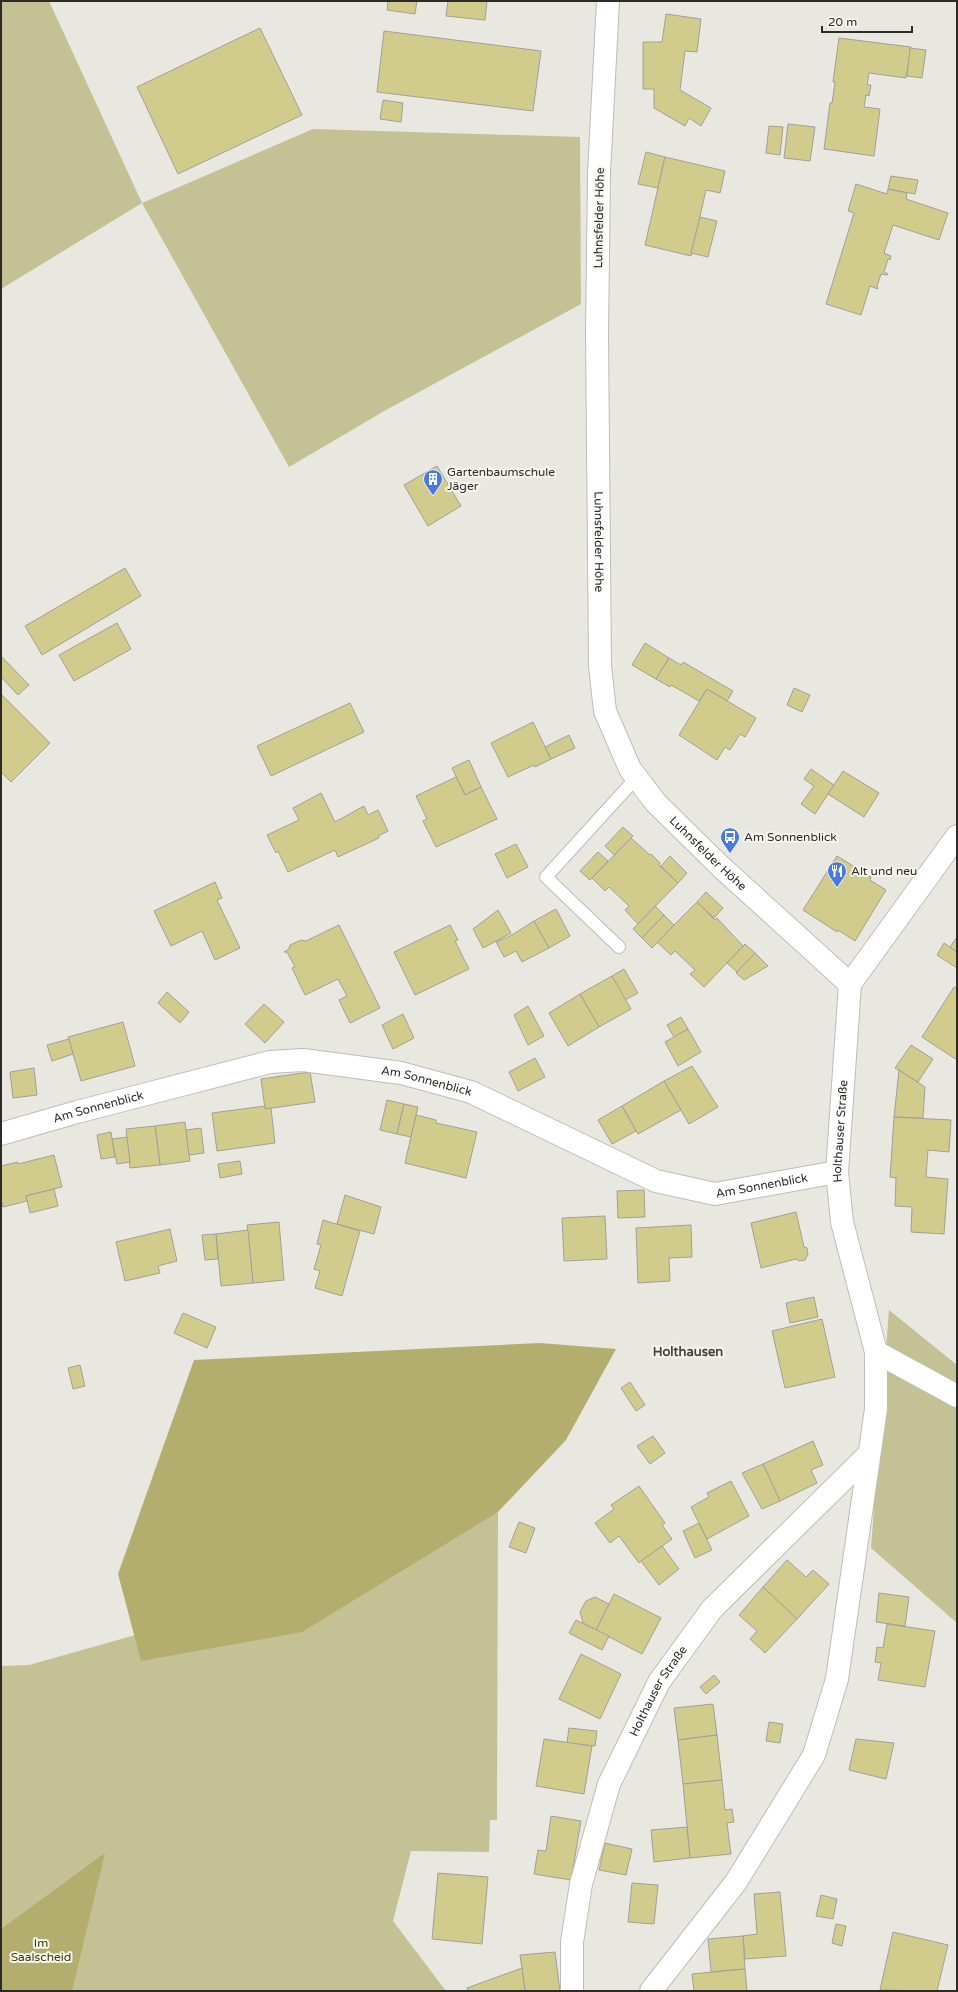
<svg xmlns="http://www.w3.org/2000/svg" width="958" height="1992" font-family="'Varela Round',sans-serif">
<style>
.green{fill:#c4c195}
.forest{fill:#b3ae6e}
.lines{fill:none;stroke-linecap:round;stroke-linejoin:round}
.stream{stroke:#b3ae6e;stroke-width:9}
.building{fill:#d1cc8b;stroke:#a1a099}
.lane-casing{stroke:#bdbdb5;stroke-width:14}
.street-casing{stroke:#bdbdb5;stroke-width:24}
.lane{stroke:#fff;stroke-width:12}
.street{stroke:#fff;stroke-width:22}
.labels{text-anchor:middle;stroke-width:4;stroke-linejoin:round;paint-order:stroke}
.street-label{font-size:12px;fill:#2c2b28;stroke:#f6f6ee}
.poi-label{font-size:12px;fill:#2c2b28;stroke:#f6f6ee;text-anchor:start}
.park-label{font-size:12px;fill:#413d09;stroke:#f6f6ee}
.neighbourhood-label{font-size:13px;font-weight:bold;fill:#44443d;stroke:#f6f6ee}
</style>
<rect width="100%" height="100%" fill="#e9e8e0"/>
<g class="green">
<polygon points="1,1 49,1 142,203 313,129 580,137 581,304 386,410 289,467 142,203 1,289"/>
<polygon points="889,1310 957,1365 957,1623 871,1548"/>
<polygon points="498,1512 497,1820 490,1820 489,1852 411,1851 393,1921 446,1991 1,1991 1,1666 29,1665 284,1593"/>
</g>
<g class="forest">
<polygon points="540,1343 616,1349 566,1440 498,1512 302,1632 141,1661 118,1574 194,1360"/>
<polygon points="105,1853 72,1991 1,1991 1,1929"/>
</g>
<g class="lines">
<polyline class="stream" points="1,1970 14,1961 27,1965 32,1991"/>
</g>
<g class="building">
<polygon points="388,1 417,1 415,14 387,10"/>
<polygon points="448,1 487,1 485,20 446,16"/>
<polygon points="666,14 701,19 697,52 685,51 680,90 711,108 701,126 689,118 685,126 654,108 654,89 643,89 643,42 662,42"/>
<polygon points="260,28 302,115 178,174 137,87"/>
<polygon points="384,31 541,51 533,111 377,92"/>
<polygon points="839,38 911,47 906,78 869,73 867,85 871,85 869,96 866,95 864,107 880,109 874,156 824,149 830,103 832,103 835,82 833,82"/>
<polygon points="910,48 926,50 922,78 907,76"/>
<polygon points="383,100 403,103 401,122 380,119"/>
<polygon points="788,124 815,127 810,161 784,158"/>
<polygon points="769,126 783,127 780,155 766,153"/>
<polygon points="646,152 665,157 658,188 638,184"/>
<polygon points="665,157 725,171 720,193 706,190 691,256 645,245"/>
<polygon points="891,176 918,180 915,194 888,189"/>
<polygon points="856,184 887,194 888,189 907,193 906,199 948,213 939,240 893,225 884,253 891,256 890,260 888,259 884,272 888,274 887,275 881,274 877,286 878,289 870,286 861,315 826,304 854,213 848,211"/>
<polygon points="700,217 717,221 708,257 691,253"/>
<polygon points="437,466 461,506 428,526 404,485"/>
<polygon points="125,568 141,596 42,655 25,626"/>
<polygon points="117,623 131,649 74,681 59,655"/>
<polygon points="645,643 669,658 656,679 632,665"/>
<polygon points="1,656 29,685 18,695 1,677"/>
<polygon points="669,658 681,665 683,662 733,691 727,701 707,689 699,701 671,685 670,687 656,679"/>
<polygon points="794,688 810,695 802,712 787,705"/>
<polygon points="707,689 756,718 745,737 740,734 730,750 725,747 717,760 679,735"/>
<polygon points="1,694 50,743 11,782 1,772"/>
<polygon points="350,703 364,732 271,776 257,746"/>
<polygon points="533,722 551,759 535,767 534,765 508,777 491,743"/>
<polygon points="569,735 575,748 551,759 545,747"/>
<polygon points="469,760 481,787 465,795 452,768"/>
<polygon points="811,769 834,785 815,814 801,804 814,786 804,779"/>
<polygon points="843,771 879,793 864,817 828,794"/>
<polygon points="456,777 465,795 481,787 497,819 436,847 423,821 427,819 416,796"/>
<polygon points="321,793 335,822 364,806 368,815 378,810 388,831 378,836 379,838 338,857 335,850 288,872 278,851 276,853 267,835 299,820 293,808"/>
<polygon points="623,827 633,836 614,855 605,846"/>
<polygon points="631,838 650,855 651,854 660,863 659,865 678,883 638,924 625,910 629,906 609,887 605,891 592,878"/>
<polygon points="516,844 528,867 507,878 495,854"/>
<polygon points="598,852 608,861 590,880 580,871"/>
<polygon points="670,856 687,873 678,883 661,866"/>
<polygon points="837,856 871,877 870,880 886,890 855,941 838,930 837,932 803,910"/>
<polygon points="215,882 222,898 217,900 240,948 215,960 202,931 171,946 154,911"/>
<polygon points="706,892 723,908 714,918 697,902"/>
<polygon points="697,902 715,920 717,918 743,946 704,987 690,974 695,970 675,951 671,955 657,942"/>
<polygon points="655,906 664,915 642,938 633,929"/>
<polygon points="556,909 570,936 549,948 534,921"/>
<polygon points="498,910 511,933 483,948 473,929"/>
<polygon points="664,915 674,925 652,948 642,938"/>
<polygon points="534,921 549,948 522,962 516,951 504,957 496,942 512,935"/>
<polygon points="339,925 380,1008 350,1023 339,1000 347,996 338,979 305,995 292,968 295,967 287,952 284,952 289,949 290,945 301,940 306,941"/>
<polygon points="450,925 458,940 455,941 469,969 415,995 394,952"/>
<polygon points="957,937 957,952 950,947"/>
<polygon points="944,943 957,952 957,968 937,955"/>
<polygon points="745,944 755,953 737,972 727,963"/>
<polygon points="755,953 768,966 744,980 736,973"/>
<polygon points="624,969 638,993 625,1000 612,976"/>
<polygon points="612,976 631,1009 599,1027 580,994"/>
<polygon points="954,987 957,989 957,1060 922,1037"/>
<polygon points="167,992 189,1012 180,1023 158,1003"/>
<polygon points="580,994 599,1027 568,1046 549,1013"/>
<polygon points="264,1004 284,1022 265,1043 245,1024"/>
<polygon points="528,1006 544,1036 528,1045 514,1015"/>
<polygon points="403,1014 414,1038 393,1049 382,1025"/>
<polygon points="681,1017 688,1029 674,1037 667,1025"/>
<polygon points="123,1022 135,1066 81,1081 68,1037"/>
<polygon points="688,1029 701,1052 678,1066 665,1042"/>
<polygon points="69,1039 73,1054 52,1061 47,1045"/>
<polygon points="911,1045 933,1059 918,1082 895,1068"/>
<polygon points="535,1058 545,1077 518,1091 509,1072"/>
<polygon points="692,1066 718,1107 689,1124 664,1081"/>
<polygon points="34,1068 37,1095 13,1098 10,1072"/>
<polygon points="899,1070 925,1087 923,1118 894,1117"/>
<polygon points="310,1072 315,1102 265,1109 261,1079"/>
<polygon points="664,1081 681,1110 638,1134 622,1106"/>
<polygon points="387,1100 404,1104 397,1134 380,1130"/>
<polygon points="404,1104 418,1107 411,1137 397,1134"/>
<polygon points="265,1106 265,1109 271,1108 275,1143 217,1151 212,1113"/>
<polygon points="622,1106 636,1131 612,1144 598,1120"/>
<polygon points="416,1115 436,1120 436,1123 477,1132 466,1178 405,1163"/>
<polygon points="894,1117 951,1120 949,1152 928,1150 926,1177 948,1179 944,1234 911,1232 912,1207 895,1206 896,1178 890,1177"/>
<polygon points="185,1122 190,1161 160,1165 155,1126"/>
<polygon points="155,1126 160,1165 130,1168 126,1129"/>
<polygon points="201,1128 204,1153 189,1155 186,1130"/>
<polygon points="111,1132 115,1157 101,1159 97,1135"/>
<polygon points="127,1137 130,1162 117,1164 112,1139"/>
<polygon points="54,1155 62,1187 26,1196 27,1201 3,1207 1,1199 1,1166 18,1162 18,1164"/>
<polygon points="240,1161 242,1174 220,1178 218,1164"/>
<polygon points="54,1189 58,1206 30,1213 26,1196"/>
<polygon points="644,1190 645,1217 618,1218 617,1191"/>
<polygon points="345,1195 381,1207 374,1234 337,1224"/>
<polygon points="796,1212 804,1247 807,1248 808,1254 805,1260 799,1261 796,1259 761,1268 751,1223"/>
<polygon points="605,1216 607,1259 564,1261 562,1218"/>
<polygon points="323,1220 360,1231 342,1296 315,1288 320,1271 314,1269 321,1245 317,1244"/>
<polygon points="279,1222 284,1280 253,1283 247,1225"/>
<polygon points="691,1225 692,1257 669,1258 670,1281 638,1283 636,1228"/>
<polygon points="170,1229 177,1261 158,1266 160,1273 125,1281 116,1242"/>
<polygon points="248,1230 253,1283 221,1286 216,1234"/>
<polygon points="216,1234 218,1259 205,1260 202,1235"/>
<polygon points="814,1297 818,1317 790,1323 786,1303"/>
<polygon points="183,1313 216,1327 207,1348 174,1333"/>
<polygon points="822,1319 835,1377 785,1388 772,1331"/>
<polygon points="80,1365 85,1386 73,1389 68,1368"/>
<polygon points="630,1382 645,1405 636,1411 621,1388"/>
<polygon points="653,1436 665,1453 650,1464 637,1446"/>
<polygon points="813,1441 823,1465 811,1470 817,1483 780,1501 763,1464"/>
<polygon points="763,1464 780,1501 762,1509 742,1473"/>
<polygon points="731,1481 749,1516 707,1539 691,1507 709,1497 707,1493"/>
<polygon points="639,1486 665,1523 662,1525 672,1539 639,1563 619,1536 610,1543 595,1523 614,1509 611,1505"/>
<polygon points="519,1522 535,1528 526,1553 509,1547"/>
<polygon points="699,1523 712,1550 695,1558 683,1531"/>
<polygon points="662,1546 679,1569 659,1585 641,1561"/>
<polygon points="787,1560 806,1577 813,1570 829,1584 797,1619 763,1587"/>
<polygon points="763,1587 797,1619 765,1653 750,1639 757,1631 739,1615"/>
<polygon points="879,1593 909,1597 905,1626 876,1622"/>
<polygon points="614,1594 661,1618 642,1654 596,1630"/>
<polygon points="595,1597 609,1604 596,1630 583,1623 580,1612 586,1601"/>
<polygon points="576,1620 609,1636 602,1650 569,1633"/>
<polygon points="887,1624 935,1631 925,1687 878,1680 881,1663 875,1662 877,1647 883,1648"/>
<polygon points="581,1654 621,1674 600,1719 559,1699"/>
<polygon points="714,1675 720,1682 706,1694 700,1687"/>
<polygon points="713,1704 717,1735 678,1740 674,1708"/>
<polygon points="769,1722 783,1724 780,1743 766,1741"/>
<polygon points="569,1728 597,1731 595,1746 567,1743"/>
<polygon points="717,1735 722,1780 683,1784 678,1740"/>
<polygon points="544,1739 592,1746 584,1794 536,1786"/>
<polygon points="856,1739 894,1743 886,1779 849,1770"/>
<polygon points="722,1780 725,1810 732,1809 734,1822 727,1823 731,1854 690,1858 683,1784"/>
<polygon points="551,1816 581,1821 571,1880 534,1874 538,1850 546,1851"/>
<polygon points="687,1827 690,1858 654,1862 651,1830"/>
<polygon points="605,1843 632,1849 626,1875 599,1870"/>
<polygon points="438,1873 488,1877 482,1944 432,1939"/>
<polygon points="632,1883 658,1885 654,1924 628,1922"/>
<polygon points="780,1892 786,1956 745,1959 743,1936 757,1934 754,1894"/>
<polygon points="821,1895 837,1899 833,1919 816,1916"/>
<polygon points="836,1924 846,1926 842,1946 832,1943"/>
<polygon points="893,1932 948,1945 937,1991 880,1990"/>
<polygon points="743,1936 745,1969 711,1972 708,1939"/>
<polygon points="555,1952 560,1991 525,1991 520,1955"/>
<polygon points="522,1968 525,1991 468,1991 467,1988"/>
<polygon points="745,1969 747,1991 694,1991 692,1974"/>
</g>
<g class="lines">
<defs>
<polyline id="lane" points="619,947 546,877 637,777"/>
<g id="street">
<path id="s1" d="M608,1L599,173L597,334L600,666L605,711L630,769L656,803L720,866L850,984"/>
<path id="s2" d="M1,1134L77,1112L270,1062L303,1060L401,1073L471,1092L656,1181L715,1194L837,1172"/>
<polyline points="876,1352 957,1396"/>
<path id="s3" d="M572,1991V1942L581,1884L609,1784L659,1682L712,1609L868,1455"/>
<path id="s4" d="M651,1991L736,1882L814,1755L837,1679L876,1409V1352L842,1222L837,1172L850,984L957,836"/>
</g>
</defs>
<use href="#lane" class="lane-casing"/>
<use href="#street" class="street-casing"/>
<use href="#lane" class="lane"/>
<use href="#street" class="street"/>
</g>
<defs>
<symbol id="building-pin" viewBox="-11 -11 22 30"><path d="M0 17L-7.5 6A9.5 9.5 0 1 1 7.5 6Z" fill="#4976e8" stroke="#f6f6ee"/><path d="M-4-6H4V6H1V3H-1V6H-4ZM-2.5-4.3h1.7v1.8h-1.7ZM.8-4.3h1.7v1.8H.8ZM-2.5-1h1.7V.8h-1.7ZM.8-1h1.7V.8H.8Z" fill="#fff"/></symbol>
<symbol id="bus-pin" viewBox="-11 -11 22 30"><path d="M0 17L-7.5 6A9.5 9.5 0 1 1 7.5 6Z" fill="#4976e8" stroke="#f6f6ee"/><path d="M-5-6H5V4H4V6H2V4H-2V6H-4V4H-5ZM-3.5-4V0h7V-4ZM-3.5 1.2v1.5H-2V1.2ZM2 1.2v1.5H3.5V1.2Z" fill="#fff"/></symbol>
<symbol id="restaurant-pin" viewBox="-11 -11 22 30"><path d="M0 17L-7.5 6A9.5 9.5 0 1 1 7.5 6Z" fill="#4976e8" stroke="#f6f6ee"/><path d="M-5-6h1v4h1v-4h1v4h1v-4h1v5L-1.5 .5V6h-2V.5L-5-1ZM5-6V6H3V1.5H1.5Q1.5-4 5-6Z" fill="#fff"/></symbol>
</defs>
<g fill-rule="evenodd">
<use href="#building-pin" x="422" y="468" width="22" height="30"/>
<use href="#bus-pin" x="719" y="826" width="22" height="30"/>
<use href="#restaurant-pin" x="826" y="860" width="22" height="30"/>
</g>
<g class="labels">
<g class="street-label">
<text transform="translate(599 218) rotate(-89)" y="4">Luhnsfelder Höhe</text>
<text dy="4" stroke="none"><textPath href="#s1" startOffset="541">Luhnsfelder Höhe</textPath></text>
<text dy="4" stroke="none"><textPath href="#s1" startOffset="889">Luhnsfelder Höhe</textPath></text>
<text dy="4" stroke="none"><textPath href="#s2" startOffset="437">Am Sonnenblick</textPath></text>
<text dy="4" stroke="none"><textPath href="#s2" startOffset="101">Am Sonnenblick</textPath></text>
<text dy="4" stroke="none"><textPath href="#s4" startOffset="922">Holthauser Straße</textPath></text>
<text dy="4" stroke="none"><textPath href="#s2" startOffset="796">Am Sonnenblick</textPath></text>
<text dy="4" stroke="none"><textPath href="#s3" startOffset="317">Holthauser Straße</textPath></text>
</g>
<g class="poi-label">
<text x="447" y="476">Gartenbaumschule<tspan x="447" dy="14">Jäger</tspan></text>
<text x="744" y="841">Am Sonnenblick</text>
<text x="851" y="875">Alt und neu</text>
</g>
<g class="park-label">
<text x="41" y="1947">Im<tspan x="41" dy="14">Saalscheid</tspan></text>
</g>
<g class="neighbourhood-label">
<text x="688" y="1356">Holthausen</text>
</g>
</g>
<rect width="958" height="1992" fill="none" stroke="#2c2b28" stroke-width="4"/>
<path d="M822 26v6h90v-6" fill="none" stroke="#2c2b28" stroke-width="2"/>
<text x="828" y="26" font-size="12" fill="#2c2b28" stroke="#f6f6ee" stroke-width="3" paint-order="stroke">20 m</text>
</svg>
